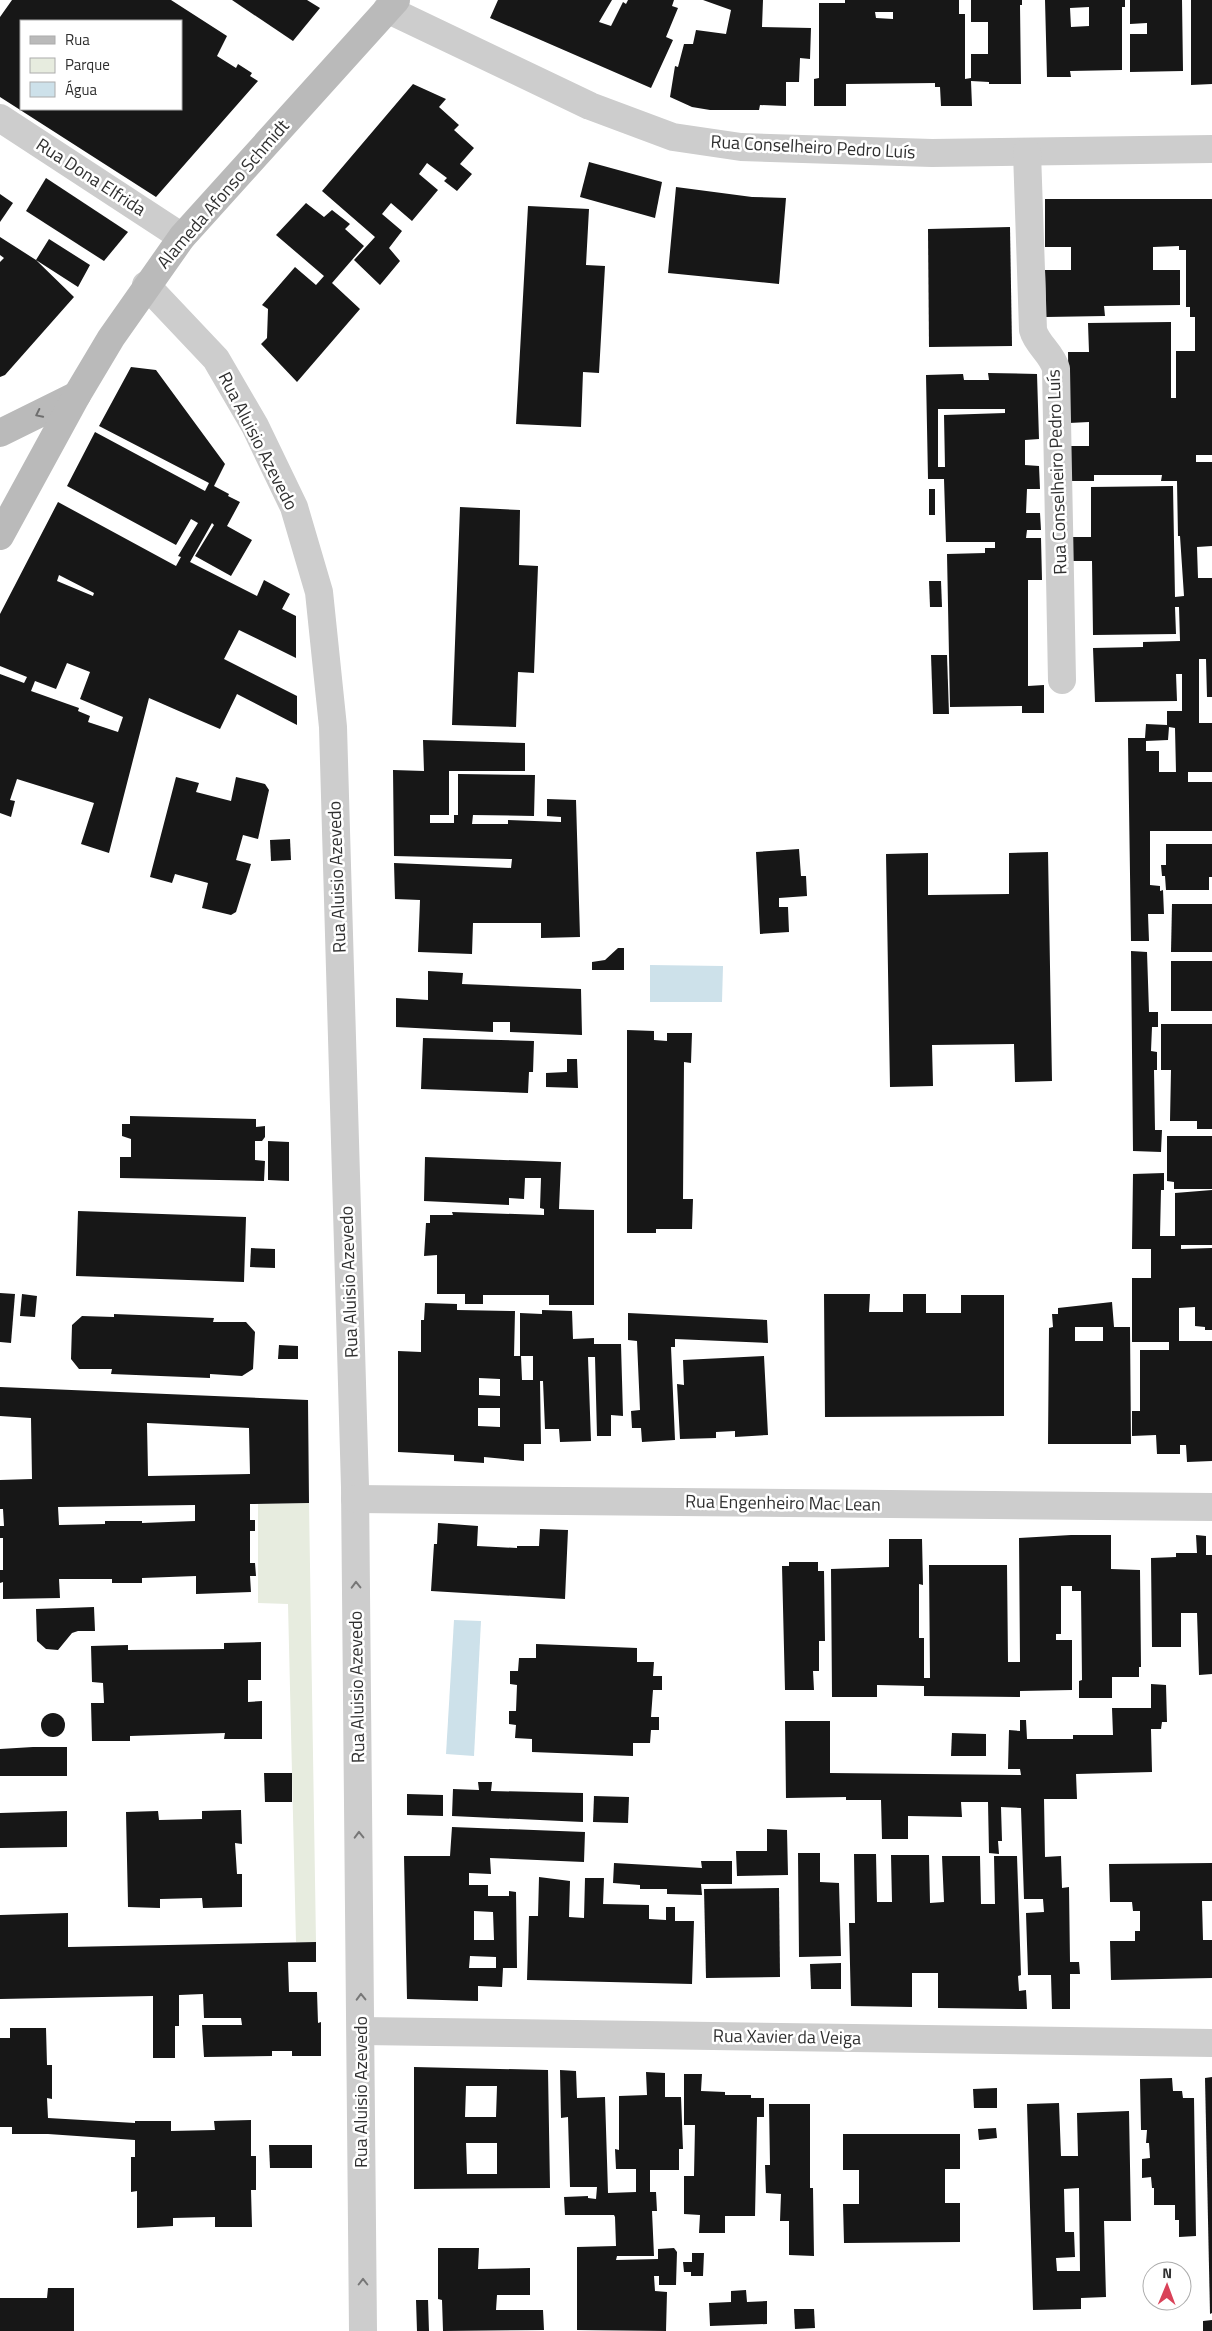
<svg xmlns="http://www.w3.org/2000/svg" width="1212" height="2331" font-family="'Titillium Web',sans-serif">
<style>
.green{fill:#e7ecdf}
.water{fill:#cde1ea}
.building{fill:#171717;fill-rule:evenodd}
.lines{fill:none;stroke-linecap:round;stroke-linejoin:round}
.street{stroke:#cdcdcd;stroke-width:28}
.secondary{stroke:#bababa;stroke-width:28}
.oneway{stroke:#6e6e6e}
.oneway2{stroke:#777}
.labels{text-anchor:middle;stroke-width:5;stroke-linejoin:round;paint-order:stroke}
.street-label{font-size:18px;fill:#303030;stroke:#fff}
</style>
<rect width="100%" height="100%" fill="#fff"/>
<polygon class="green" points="309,1503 316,1942 296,1942 288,1604 258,1603 258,1504"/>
<g class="water">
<polygon points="650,965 723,966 722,1002 650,1002"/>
<polygon points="454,1620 481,1621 474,1756 446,1754"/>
</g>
<g class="building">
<path d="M12,0H171L227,36L217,56L236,68L238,64L252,73L250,76L258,81L156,197L0,97V17ZM21,21H181V109H21Z"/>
<polygon points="232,0 307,0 320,8 293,41"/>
<polygon points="498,0 612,0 599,22 611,26 623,2 626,4 628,0 674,0 672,6 678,8 666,37 673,40 651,88 490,18"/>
<polygon points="703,0 763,0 762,27 811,28 810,59 800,58 799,82 786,82 786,106 760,105 759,110 710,110 692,107 670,97 675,66 678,67 684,44 693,44 696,30 726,34 731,10"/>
<path d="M845,0H959V14H965V79L971,78V54H988V22H971V0H1022V5H1020L1021,84H989V82L971,81L972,106H941L940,87H935V83L846,84V106H814V79L819,78V3H845ZM875,12H893V19L876,18Z"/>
<path d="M1045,0H1125V7H1122V70L1070,71L1071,77H1047ZM1089,7V26L1071,27L1070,8Z"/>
<polygon points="1130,0 1182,0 1183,71 1130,72 1130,34 1147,34 1147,23 1130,24"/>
<polygon points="1191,0 1212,0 1212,84 1191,85"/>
<polygon points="413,84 446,99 439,107 459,125 454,130 474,148 460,164 472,174 457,191 444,181 447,178 427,163 419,174 438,190 412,221 391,203 382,214 402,231 389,248 400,261 380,285 354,260 375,237 322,191"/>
<polygon points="589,162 662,182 655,218 580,197"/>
<polygon points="46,178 128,232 104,261 26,211"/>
<polygon points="676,187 752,197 786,198 779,284 668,273"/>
<polygon points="0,194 13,203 0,222"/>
<path d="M1045,199H1212V455H1196V462H1212V546L1197,547L1198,578H1212V697H1207L1206,659H1199V723H1212V772H1188V782H1212V831H1150V885L1160,886V891L1163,890L1164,914H1148L1149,941H1131L1128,738H1145L1146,724L1167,725V711H1182V674H1176L1177,701L1095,702L1093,648L1143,647V642L1180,641L1179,607H1175L1176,634L1093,635L1092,561H1070V537H1091V487L1173,486L1175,597L1184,596L1180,536H1178L1177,481H1161L1162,475H1094V481H1069V446H1089V422L1069,423L1068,352H1089L1088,323L1171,322V398H1176V351H1195V317H1190V307H1186V250H1179V246L1153,247V270H1180V305L1104,306L1105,316L1046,317L1045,270H1071V247H1045ZM1169,727L1175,728L1176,772H1159V751H1146V741L1168,740Z"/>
<polygon points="306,203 324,217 332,210 350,224 345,229 364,246 332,283 360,309 297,382 261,344 267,338 268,309 262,305 295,267 316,285 324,276 276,235"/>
<polygon points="528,206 589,209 586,265 605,266 599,373 583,372 581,427 516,424"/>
<polygon points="1010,227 1012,346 929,347 928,229"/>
<polygon points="0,237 36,260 49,239 90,265 78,287 36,260 74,297 5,375 0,377 0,262 4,258 0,255"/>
<path d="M131,367L156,370L225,464L214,486L229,494L228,496L240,502L227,526L252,540L231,576L195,556L214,525L212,523L190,562L257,596L264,580L290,594L282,609L296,616V658L239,630L224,659L297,696V725L237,694L220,729L149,698L109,853L81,844L94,803L17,779L10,800L15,801L11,817L0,813V674L24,683L27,677L0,666V614L58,502L176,566L181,557L178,556L198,523L191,519L176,545L67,486L95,432L205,491L209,483L99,426ZM59,575L94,593L93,596L57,581ZM67,663L90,672L80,699L123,717L118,732L88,722L90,716L78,711L79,708L31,691L35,681L56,689Z"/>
<path d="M988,373L1037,374L1039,439L1025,440V465L1039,466L1040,489H1027L1026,513H1040L1041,530H1027L1026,538H1041L1042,580H1028V686L1044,685V713H1022V706L950,707L947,554L985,553V548H995V542H946L944,479H928L926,375L963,374L964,380H989ZM938,409H1005V413L944,415L945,467H938Z"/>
<rect x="929" y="489" width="6" height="26"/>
<polygon points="460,507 520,510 519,565 538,566 534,673 518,672 516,727 452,725"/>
<polygon points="929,581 941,581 942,607 930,607"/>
<polygon points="931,655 947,655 949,714 933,714"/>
<polygon points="423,740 525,743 525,771 449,771 449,815 430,815 430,823 454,823 454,815 458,815 458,774 535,775 534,816 473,815 472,824 508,824 508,820 561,822 561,817 547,816 547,799 576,800 580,937 541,938 541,923 473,923 472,954 418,952 420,900 395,899 394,863 511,868 512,859 394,856 393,770 424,771"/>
<polygon points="176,777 199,783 196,792 231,801 236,777 265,784 269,790 258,839 243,835 236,860 251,864 236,912 231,915 202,908 208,883 175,874 172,883 150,877"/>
<polygon points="290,839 291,860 271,861 270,840"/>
<polygon points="1166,844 1212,844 1212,877 1209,877 1209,890 1166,890 1165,876 1162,876 1161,865 1166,865"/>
<polygon points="799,849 801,876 806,876 807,896 779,898 779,907 788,907 789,932 760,934 756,852"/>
<polygon points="1048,852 1052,1081 1015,1082 1014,1044 932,1045 933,1086 890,1087 886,854 928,853 928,895 1009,894 1009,853"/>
<polygon points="1172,904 1212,904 1212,952 1171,952"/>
<polygon points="618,948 624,948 624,970 592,970 592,962 605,960"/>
<polygon points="1131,951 1147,952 1149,1012 1158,1012 1158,1027 1152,1027 1151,1051 1157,1052 1157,1070 1154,1070 1155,1130 1162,1130 1161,1152 1133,1151"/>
<rect x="1171" y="961" width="41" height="50"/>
<polygon points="428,971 463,973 462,984 581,989 582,1035 510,1032 510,1022 493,1022 493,1032 396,1027 396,998 428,1000"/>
<polygon points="1161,1024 1212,1024 1212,1129 1197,1129 1197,1121 1170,1121 1171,1070 1161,1070"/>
<polygon points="627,1030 654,1031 654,1040 667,1041 667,1033 692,1033 691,1063 684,1062 683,1199 693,1199 692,1229 656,1229 656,1233 627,1233"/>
<polygon points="423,1038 534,1041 533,1072 529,1072 528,1093 421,1089"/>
<polygon points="567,1059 577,1059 578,1088 546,1087 546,1073 567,1072"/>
<polygon points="130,1116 256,1119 256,1127 265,1126 265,1137 262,1141 255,1141 255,1160 265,1161 264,1181 120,1178 120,1157 131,1157 131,1139 122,1136 122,1124 130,1124"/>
<polygon points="1167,1136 1212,1136 1212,1189 1174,1189 1174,1182 1167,1181"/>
<polygon points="268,1141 289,1142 289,1181 268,1180"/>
<polygon points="425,1157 561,1162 559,1209 594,1210 594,1305 549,1305 549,1295 483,1295 483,1304 465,1304 465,1294 437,1294 437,1255 424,1256 426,1223 430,1223 430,1215 453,1215 452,1212 544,1215 544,1209 540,1208 541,1178 525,1178 524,1199 509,1198 509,1205 424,1201"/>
<polygon points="1164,1173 1164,1190 1161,1190 1160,1236 1175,1236 1175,1193 1212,1190 1212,1245 1181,1245 1181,1249 1212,1248 1212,1330 1205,1330 1205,1327 1195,1326 1195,1307 1179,1308 1179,1341 1212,1341 1212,1461 1187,1462 1186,1445 1180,1445 1180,1454 1157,1454 1156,1435 1132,1436 1132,1411 1140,1411 1140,1350 1169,1350 1169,1342 1132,1342 1132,1278 1151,1278 1151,1249 1132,1249 1133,1174"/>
<polygon points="78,1211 246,1217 244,1282 76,1276"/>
<polygon points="251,1248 275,1249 275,1268 250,1267"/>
<polygon points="0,1293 15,1294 11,1343 0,1342"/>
<polygon points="22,1294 37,1296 35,1317 20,1316"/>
<polygon points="824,1294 870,1294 869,1312 903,1312 903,1294 926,1294 926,1313 961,1313 961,1295 1004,1295 1004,1416 825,1417"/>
<path d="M1112,1302L1114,1327H1130L1131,1444H1048L1049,1328L1053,1327L1052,1314H1058V1308ZM1075,1327H1103V1341H1075Z"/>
<path d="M425,1303L457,1304V1310L515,1311L514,1356H520V1313L542,1314V1310L572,1311L573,1339L594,1338V1344H621L623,1416L611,1415V1436H597L595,1357H588L591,1441L560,1442L559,1429H545L543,1381H540L541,1444H524V1461L484,1457V1463L454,1461V1455L398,1452V1351L421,1352V1320H424ZM521,1356H533V1380H522ZM479,1378L500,1379V1396L479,1395ZM478,1408H500V1427L478,1426Z"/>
<polygon points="628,1313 767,1320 768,1343 675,1339 675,1347 671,1347 675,1440 642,1442 641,1428 632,1428 631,1411 640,1410 637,1341 628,1340"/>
<polygon points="114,1314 214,1318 213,1322 246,1322 255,1332 253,1369 242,1376 210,1374 210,1378 111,1374 112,1369 79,1369 71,1359 72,1325 82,1316 114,1317"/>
<polygon points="279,1345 298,1346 298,1359 278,1359"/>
<polygon points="764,1356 768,1435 735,1437 735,1431 716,1432 716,1438 680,1439 677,1384 684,1385 683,1360"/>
<path d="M0,1387L308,1400L309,1503L250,1504V1520H255V1531H250V1563H255L256,1576H250L251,1592L196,1594V1576L142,1578V1583H112V1579H59L60,1598L3,1599V1582L0,1583V1570H3V1538H0V1526H4L3,1509H0V1480L32,1479L31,1418L0,1416ZM147,1423L249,1428L250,1474L148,1476ZM195,1505V1521L142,1523V1521H105V1524L59,1525L58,1507Z"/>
<polygon points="438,1523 478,1526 477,1546 517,1548 517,1546 539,1546 540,1529 568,1530 565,1599 431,1591 434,1544 437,1544"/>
<polygon points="1071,1535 1111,1535 1111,1569 1140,1570 1141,1667 1139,1667 1139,1677 1112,1677 1112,1698 1079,1698 1079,1681 1082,1680 1081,1591 1072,1591 1072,1586 1061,1586 1061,1634 1056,1634 1056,1640 1072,1640 1072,1690 1020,1691 1020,1697 924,1696 924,1686 877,1685 877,1697 832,1697 831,1569 889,1567 889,1539 922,1539 923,1585 919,1584 919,1638 924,1638 924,1678 930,1678 929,1565 1007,1565 1008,1662 1020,1662 1019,1538"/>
<polygon points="1196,1535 1206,1536 1206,1555 1212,1555 1212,1674 1199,1675 1197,1613 1181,1613 1181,1647 1152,1647 1151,1558 1176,1557 1176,1553 1197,1553"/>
<polygon points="789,1562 818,1562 818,1571 824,1571 825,1641 819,1641 819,1671 813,1671 814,1690 785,1690 782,1566 789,1566"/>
<polygon points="94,1607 95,1631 78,1631 72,1633 58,1650 46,1649 37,1641 36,1609"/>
<polygon points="261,1642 261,1680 248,1680 248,1702 262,1701 262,1739 224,1739 225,1733 130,1736 130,1741 92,1741 91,1703 104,1703 103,1683 92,1682 91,1646 128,1645 128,1650 224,1649 224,1643"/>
<polygon points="536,1644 637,1648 637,1662 654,1662 653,1676 662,1676 662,1690 653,1690 651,1717 659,1717 659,1730 651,1730 650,1743 633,1743 633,1756 532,1752 532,1739 515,1738 516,1725 509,1724 509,1711 516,1711 517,1685 510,1684 510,1671 518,1671 519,1658 536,1658"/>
<polygon points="1151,1684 1166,1685 1167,1722 1162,1722 1161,1729 1151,1729 1152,1772 1076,1774 1077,1799 1044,1799 1045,1857 1061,1856 1062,1888 1069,1887 1070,1962 1079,1962 1080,1974 1070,1974 1070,2009 1052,2009 1051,1975 1028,1975 1026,1913 1044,1912 1043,1899 1024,1899 1021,1808 1001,1807 1002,1841 998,1841 999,1854 989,1853 988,1802 961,1802 962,1817 908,1816 908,1839 882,1839 881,1800 846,1800 846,1797 786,1798 785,1721 830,1721 830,1773 1021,1775 1020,1769 1008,1769 1009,1730 1020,1731 1020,1720 1026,1720 1027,1739 1073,1739 1073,1735 1113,1735 1112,1708 1151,1708"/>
<circle cx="53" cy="1725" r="12"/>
<polygon points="952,1733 986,1734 986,1756 951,1756"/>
<polygon points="33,1747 67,1747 67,1776 0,1776 0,1749"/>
<polygon points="264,1773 292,1773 292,1802 265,1802"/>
<polygon points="478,1782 492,1782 491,1791 583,1793 583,1822 452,1816 453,1789 479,1790"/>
<polygon points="407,1794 443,1795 443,1816 407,1815"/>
<polygon points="594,1796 629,1797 628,1823 593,1822"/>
<polygon points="241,1810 242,1844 235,1843 237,1874 242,1874 242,1907 203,1908 202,1898 160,1899 160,1908 128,1907 126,1812 158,1811 159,1820 202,1819 202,1811"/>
<polygon points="67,1811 67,1847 0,1848 0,1813"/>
<path d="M452,1827L585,1832L584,1862L490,1858L491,1874L469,1873V1885H488V1896H509V1891L516,1892L517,1968H503L502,1987L478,1986V2001L407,1999L404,1856H450ZM474,1911L493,1912L494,1940H474ZM470,1956L496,1957V1968H469Z"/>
<polygon points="767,1829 787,1830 788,1875 737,1876 736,1851 767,1851"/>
<polygon points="798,1853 820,1853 820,1882 839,1883 841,1956 799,1957"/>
<polygon points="854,1854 876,1854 877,1902 892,1902 891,1855 929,1855 930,1903 944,1902 942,1856 980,1856 981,1904 995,1904 994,1856 1017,1856 1021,1975 1018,1976 1019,1991 1026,1990 1027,2009 938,2008 938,1973 912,1973 912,2007 851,2006 849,1923 855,1923"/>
<polygon points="701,1861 732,1861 732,1884 701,1884 702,1895 667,1894 667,1889 640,1889 640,1885 613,1883 614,1863 702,1868"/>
<polygon points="1212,1863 1212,1901 1202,1901 1203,1940 1212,1940 1212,1978 1111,1980 1110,1941 1135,1941 1135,1931 1140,1931 1140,1911 1133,1911 1132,1902 1110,1902 1109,1864"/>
<polygon points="539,1877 570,1881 569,1917 584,1918 585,1878 604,1878 603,1904 649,1905 649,1919 666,1920 666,1907 675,1907 675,1921 694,1921 692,1984 527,1980 529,1916 538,1916"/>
<polygon points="779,1888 780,1977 706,1978 704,1889"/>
<polygon points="68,1913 68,1947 316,1942 316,1962 288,1962 289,1992 317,1992 318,2023 321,2022 321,2056 292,2056 292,2051 272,2051 272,2056 204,2057 202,2025 242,2025 241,2018 204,2018 203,1994 179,1995 179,2026 175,2026 175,2058 153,2058 153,1996 0,1999 0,1915"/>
<polygon points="841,1963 841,1989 811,1989 810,1964"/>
<polygon points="10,2028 46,2028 47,2065 52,2065 52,2099 47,2098 48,2118 135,2123 135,2121 171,2121 171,2131 215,2130 214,2121 251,2120 251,2156 256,2156 256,2190 251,2190 252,2227 215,2227 215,2217 173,2218 173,2226 137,2228 137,2191 131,2192 131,2157 135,2157 135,2140 48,2134 12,2134 12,2127 0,2127 0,2038 10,2038"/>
<path d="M414,2067L548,2070L550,2188L414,2189ZM466,2086H497L496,2117H465ZM466,2143H497V2174H467Z"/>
<polygon points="560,2070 576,2071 577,2098 605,2097 608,2193 636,2192 636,2169 616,2169 615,2149 619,2150 619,2096 647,2095 646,2072 665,2073 665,2097 681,2097 683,2149 679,2149 679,2170 650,2170 650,2192 656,2192 657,2211 652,2211 654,2256 617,2256 616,2260 658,2259 658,2249 674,2248 677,2252 676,2285 659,2285 659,2276 654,2276 655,2291 667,2292 666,2331 577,2330 577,2247 616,2246 615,2217 614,2215 565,2215 564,2197 588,2196 588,2198 596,2199 597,2187 570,2187 568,2117 561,2118"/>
<polygon points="684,2074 702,2074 701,2091 725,2092 725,2095 751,2095 751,2098 764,2098 764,2117 757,2117 755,2216 725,2216 725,2233 699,2233 700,2215 684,2214 684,2176 694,2176 695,2125 684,2125"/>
<polygon points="1212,2077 1212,2313 1210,2314 1205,2078"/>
<polygon points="1172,2078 1173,2091 1182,2091 1183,2098 1194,2098 1196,2236 1179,2237 1179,2220 1175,2220 1175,2205 1154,2205 1154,2188 1152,2188 1151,2177 1142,2178 1142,2159 1150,2158 1149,2143 1146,2143 1147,2130 1141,2130 1140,2079"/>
<polygon points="997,2088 997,2108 974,2108 973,2089"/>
<path d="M1059,2103L1061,2156H1078L1077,2113L1129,2111L1131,2221H1104L1106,2297L1081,2298V2309L1033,2310L1027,2104ZM1079,2188L1080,2271H1057L1056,2258L1075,2257L1074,2232H1065L1064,2189Z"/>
<polygon points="769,2104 810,2104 810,2188 813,2188 814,2256 789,2255 789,2221 780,2221 781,2194 766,2193 765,2165 770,2165"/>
<polygon points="996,2128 997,2138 979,2140 978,2129"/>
<polygon points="843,2134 960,2134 960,2169 945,2169 945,2203 960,2203 960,2242 844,2243 843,2204 859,2204 859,2170 843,2170"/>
<polygon points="269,2145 312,2145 312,2168 270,2168"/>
<polygon points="438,2248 479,2248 478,2269 530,2268 530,2295 497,2295 496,2310 543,2310 544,2330 443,2331 442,2300 438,2299"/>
<polygon points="692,2253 704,2253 703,2276 691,2276 691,2272 684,2272 683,2262 692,2262"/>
<polygon points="48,2288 74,2288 74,2331 0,2331 0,2298 47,2298"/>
<polygon points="746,2290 747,2302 767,2301 767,2324 710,2326 709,2303 731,2302 731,2291"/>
<polygon points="416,2300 428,2300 429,2331 417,2331"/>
<polygon points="794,2309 814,2309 815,2328 795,2329"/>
<polygon points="1212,2320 1212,2331 1203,2331 1203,2321"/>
</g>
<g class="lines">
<g class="street">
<polyline points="387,9 590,106 673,137 741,147 932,153 1212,149"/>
<polyline points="0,118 182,237"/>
<path d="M1027,152L1033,330C1037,345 1052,353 1056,369L1062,680"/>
<polyline points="146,285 216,359 255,426 294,507 319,592 333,727 355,1487 363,2331"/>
<polyline points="355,1499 1212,1507"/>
<polyline points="361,2031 1212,2043"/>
</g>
<g class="secondary">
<polyline points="0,433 77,395"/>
<polyline points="0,536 77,395 111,338 182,237 396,0"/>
</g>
</g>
<defs><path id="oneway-chevron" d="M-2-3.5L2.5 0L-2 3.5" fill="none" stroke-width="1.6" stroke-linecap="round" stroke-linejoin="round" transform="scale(1.25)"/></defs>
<use class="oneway" href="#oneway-chevron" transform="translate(39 414) rotate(154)"/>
<g class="oneway2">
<use href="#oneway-chevron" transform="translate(356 1585) rotate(-91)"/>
<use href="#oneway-chevron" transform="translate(359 1835) rotate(-91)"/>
<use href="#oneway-chevron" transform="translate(361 1997) rotate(-91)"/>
<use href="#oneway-chevron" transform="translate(363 2282) rotate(-90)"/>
</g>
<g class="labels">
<g class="street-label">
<text transform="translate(813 147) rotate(3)" y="6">Rua Conselheiro Pedro Luís</text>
<text transform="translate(91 177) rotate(33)" y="6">Rua Dona Elfrida</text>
<text transform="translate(223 194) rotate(-49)" y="6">Alameda Afonso Schmidt</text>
<text transform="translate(258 441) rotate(63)" y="6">Rua Aluisio Azevedo</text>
<text transform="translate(1057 472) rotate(-92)" y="6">Rua Conselheiro Pedro Luís</text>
<text transform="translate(337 877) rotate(-92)" y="6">Rua Aluisio Azevedo</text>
<text transform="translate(349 1282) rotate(-92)" y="6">Rua Aluisio Azevedo</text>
<text transform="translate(783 1503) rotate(1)" y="6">Rua Engenheiro Mac Lean</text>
<text transform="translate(357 1687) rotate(-91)" y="6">Rua Aluisio Azevedo</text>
<text transform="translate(787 2037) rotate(1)" y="6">Rua Xavier da Veiga</text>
<text transform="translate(361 2092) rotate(-90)" y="6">Rua Aluisio Azevedo</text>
</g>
</g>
<rect x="20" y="20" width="162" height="90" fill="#ffffff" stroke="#acacac"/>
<rect x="30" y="36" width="25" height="8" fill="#bababa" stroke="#acacac"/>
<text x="65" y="45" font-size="15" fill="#303030">Rua</text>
<rect x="30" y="58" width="25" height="15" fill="#e7ecdf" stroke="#acacac"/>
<text x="65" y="70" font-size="15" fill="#303030">Parque</text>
<rect x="30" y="82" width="25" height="15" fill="#cde1ea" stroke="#acacac"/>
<text x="65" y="95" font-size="15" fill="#303030">Água</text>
<g transform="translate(1167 2286) rotate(1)"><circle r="24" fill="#ffffff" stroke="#acacac"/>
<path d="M0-4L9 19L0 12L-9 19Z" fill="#d94158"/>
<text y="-8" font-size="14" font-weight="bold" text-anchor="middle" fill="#303030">N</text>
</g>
</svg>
